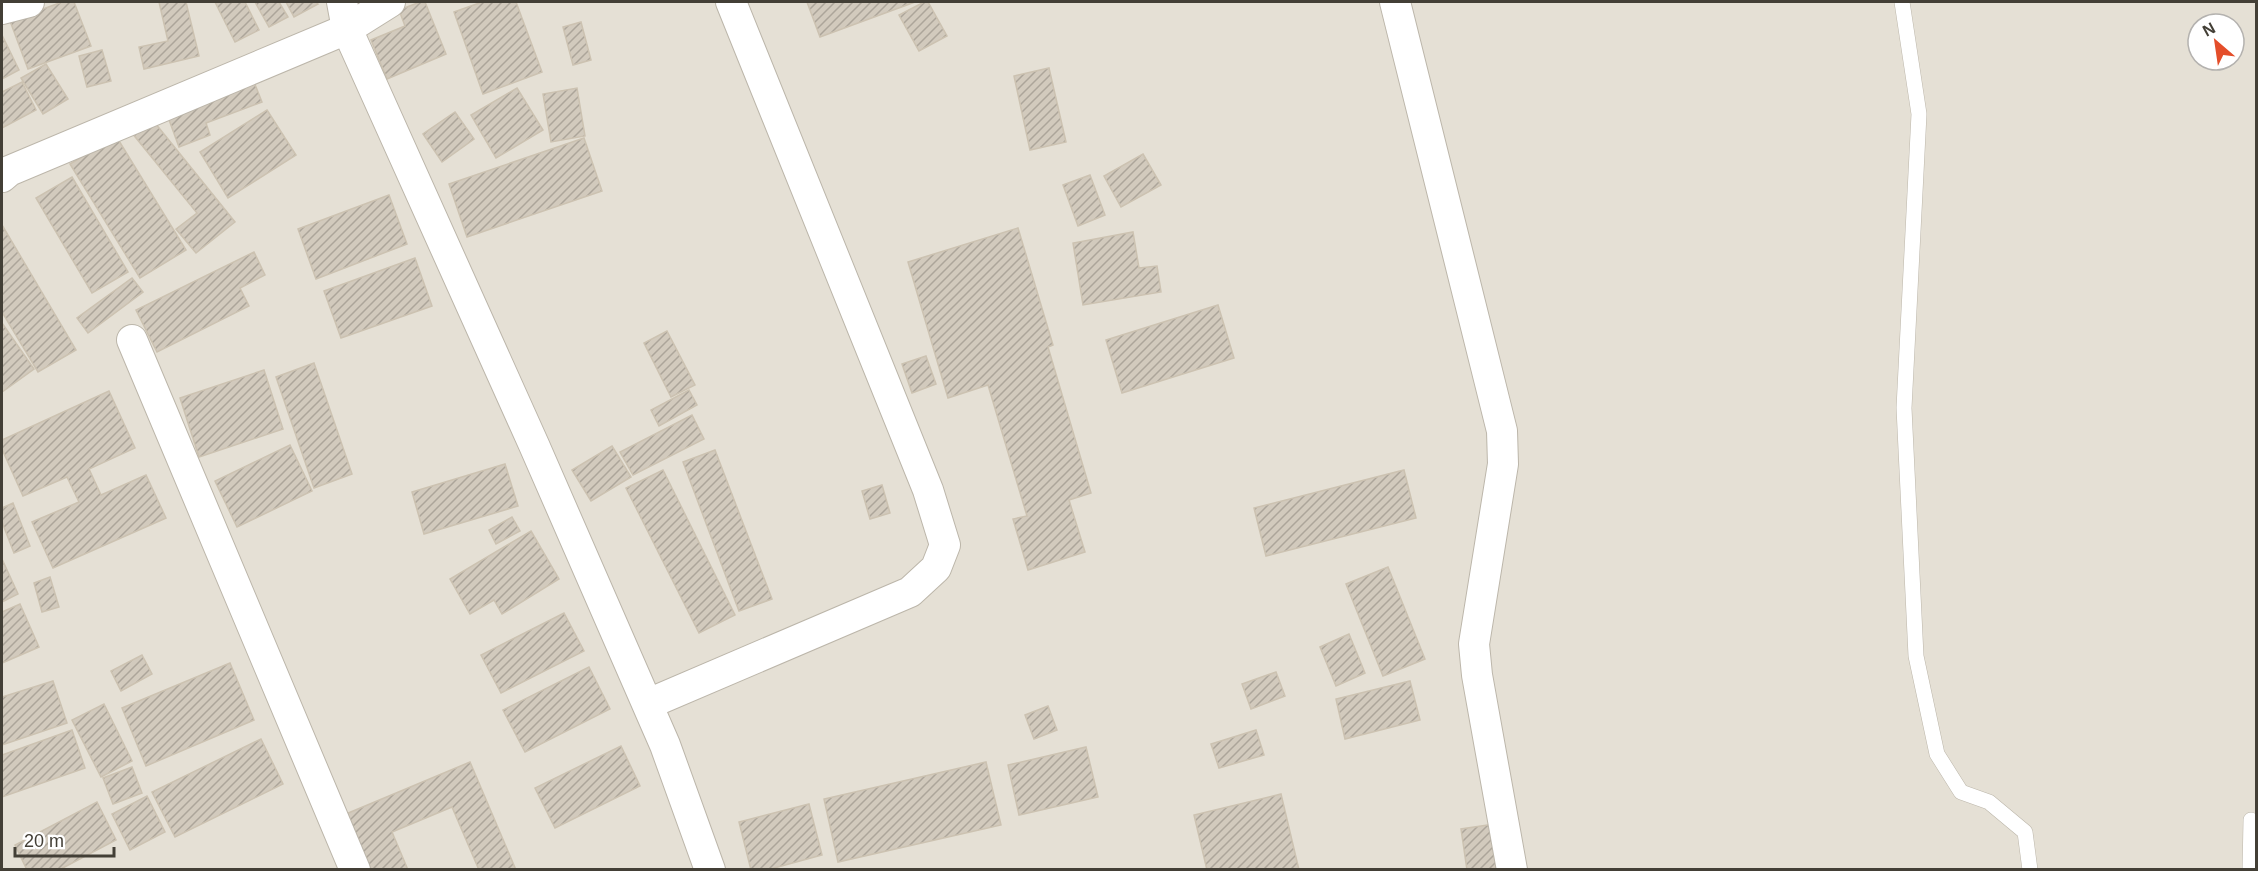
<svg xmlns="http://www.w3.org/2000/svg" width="2258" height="871" font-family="Helvetica,sans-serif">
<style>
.residential{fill:#e5e0d5;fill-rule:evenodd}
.building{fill:url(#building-hatch);stroke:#ccc2b1;stroke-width:1.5}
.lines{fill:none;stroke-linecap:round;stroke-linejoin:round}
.service-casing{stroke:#bcb6aa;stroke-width:16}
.minor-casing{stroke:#bcb6aa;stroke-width:32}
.service{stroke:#fff;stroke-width:15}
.minor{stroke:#fff;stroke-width:30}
</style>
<defs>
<pattern id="building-hatch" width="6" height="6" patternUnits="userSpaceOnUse" patternTransform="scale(1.5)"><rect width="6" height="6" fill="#d2cabd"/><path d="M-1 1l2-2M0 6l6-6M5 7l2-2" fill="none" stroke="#aca59a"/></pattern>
</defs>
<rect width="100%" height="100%" fill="#f1eee6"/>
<path class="residential" d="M2,2H2256V869H2ZM2198,24H2234V60H2198Z"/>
<g class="building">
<polygon points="62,2 74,2 91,46 28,69 10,21"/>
<polygon points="159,2 186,2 199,56 144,69 139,47 168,41"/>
<polygon points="215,2 245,2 259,30 235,42"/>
<polygon points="255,2 279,2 288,17 269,27"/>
<polygon points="286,2 316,2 318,4 294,17"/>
<polygon points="420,2 425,2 446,54 387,79 371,40 405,26 399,10"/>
<polygon points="482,2 516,2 542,72 483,94 454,12"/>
<polygon points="807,2 915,2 820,37"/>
<polygon points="924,2 928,2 947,36 919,51 899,15"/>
<polygon points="581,22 591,60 573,65 563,27"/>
<polygon points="2,35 19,70 2,79"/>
<polygon points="102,50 111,81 87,87 79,56"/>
<polygon points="46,64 68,99 43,114 21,78"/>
<polygon points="1049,68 1066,142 1030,150 1014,76"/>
<polygon points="252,77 262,102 206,123 210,135 179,147 165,109"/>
<polygon points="22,82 36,110 2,128 2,92"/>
<polygon points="517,88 543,130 496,158 471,115"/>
<polygon points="577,88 585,136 551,142 543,94"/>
<polygon points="267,110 296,155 228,198 200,152"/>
<polygon points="455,112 474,139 442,162 423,134"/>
<polygon points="151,118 235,222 196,253 176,229 197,213 132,133"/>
<polygon points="116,136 186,250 140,278 70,164"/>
<polygon points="584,138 602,191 467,237 449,184"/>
<polygon points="1143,154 1161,185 1121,207 1104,176"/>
<polygon points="1090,175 1105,215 1078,226 1063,185"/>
<polygon points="72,177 128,272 92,293 36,198"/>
<polygon points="389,195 407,244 316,279 298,229"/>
<polygon points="2,225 76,350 38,372 2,312"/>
<polygon points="1018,228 1053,345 1048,347 1091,493 1069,500 1085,552 1028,570 1013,519 1027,516 988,385 948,398 908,262"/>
<polygon points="1133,232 1139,268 1157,266 1161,292 1083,305 1073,243"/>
<polygon points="254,252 265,275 240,288 249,306 157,352 136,310"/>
<polygon points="415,258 432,306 341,338 324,291"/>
<polygon points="132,278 143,292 88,333 77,318"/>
<polygon points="1218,305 1234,358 1122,393 1106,340"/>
<polygon points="2,323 34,369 2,392"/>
<polygon points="667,331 695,385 671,397 644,343"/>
<polygon points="926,356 936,384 912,393 902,364"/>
<polygon points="314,363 352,474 314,488 276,377"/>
<polygon points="264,370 283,429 199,457 180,398"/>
<polygon points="689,390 697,405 659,426 651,410"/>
<polygon points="109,391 135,448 89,469 101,495 146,475 166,518 53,568 32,522 79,502 67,477 23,496 2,449 2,440"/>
<polygon points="692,415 704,439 633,475 620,452"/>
<polygon points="290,445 312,491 237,527 215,481"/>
<polygon points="612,446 631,477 591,501 572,470"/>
<polygon points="715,450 772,599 739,611 683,462"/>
<polygon points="505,464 518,506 424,534 412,492"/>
<polygon points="663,470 735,615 699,633 626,488"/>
<polygon points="1404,470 1416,518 1266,556 1254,508"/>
<polygon points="882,485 890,513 870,519 862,491"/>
<polygon points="13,503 30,546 14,553 2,522 2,508"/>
<polygon points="512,517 520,531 496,544 489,530"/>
<polygon points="531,531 559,579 502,614 494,600 470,614 450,579"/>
<polygon points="2,559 18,594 2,602"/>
<polygon points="1388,567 1425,659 1383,676 1346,584"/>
<polygon points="50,577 59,607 42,612 34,583"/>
<polygon points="20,604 39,647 2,663 2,612"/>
<polygon points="564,613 584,651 501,693 481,655"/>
<polygon points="1349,634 1365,673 1336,686 1320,647"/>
<polygon points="142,655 152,674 121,691 111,671"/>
<polygon points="230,663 254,720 146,766 122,708"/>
<polygon points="589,667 610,709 525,752 503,710"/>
<polygon points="1276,672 1285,696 1251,709 1242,684"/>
<polygon points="53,681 67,723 2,745 2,697"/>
<polygon points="1410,681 1420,720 1345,739 1336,699"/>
<polygon points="104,704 132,761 101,777 72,720"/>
<polygon points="1048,706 1057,730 1034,739 1025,715"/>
<polygon points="72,730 85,768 2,797 2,755"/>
<polygon points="1256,730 1264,755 1219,768 1211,744"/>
<polygon points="261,739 283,784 175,837 152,792"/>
<polygon points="621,746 640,786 555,828 535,788"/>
<polygon points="1086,747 1098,797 1019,815 1008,765"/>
<polygon points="470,762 516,870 479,870 452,807 392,832 408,870 370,870 346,814"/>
<polygon points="986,762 1001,825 838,862 824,799"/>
<polygon points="132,767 142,793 113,804 103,778"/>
<polygon points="1281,794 1299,870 1207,870 1194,815"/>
<polygon points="147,796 165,832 130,850 112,814"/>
<polygon points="97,802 116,840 59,870 27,870 15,845"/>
<polygon points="809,804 822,855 767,870 751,870 739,822"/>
<polygon points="1494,824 1500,870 1467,870 1461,829"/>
</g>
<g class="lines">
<defs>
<g id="service">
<polyline points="1902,2 1919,114 1904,408 1916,656 1937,754 1961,792 1989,802 2025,832 2030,870"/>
<polyline points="2250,870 2251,820"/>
</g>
<g id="minor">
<polyline points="342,2 347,29 534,445 665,745 710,870"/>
<polyline points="1395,2 1502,431 1503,464 1474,644 1477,675 1512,870"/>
<polyline points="2,9 29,2"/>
<polyline points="2,177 9,171 347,29 390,2"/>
<polyline points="132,340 355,870"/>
<polyline points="648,704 910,592 936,568 945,545 928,490 731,2"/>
</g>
</defs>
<use href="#service" class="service-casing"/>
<use href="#minor" class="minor-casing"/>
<use href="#service" class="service"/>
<use href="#minor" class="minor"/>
</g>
<rect width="2258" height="871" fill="none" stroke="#433f36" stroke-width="6"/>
<g transform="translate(2216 42) rotate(331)"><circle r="28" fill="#ffffff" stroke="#b4b2af" stroke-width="1.5"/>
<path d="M0-4.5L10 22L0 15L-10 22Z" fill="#e44e2a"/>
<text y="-9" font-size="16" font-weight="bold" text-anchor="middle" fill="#433f36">N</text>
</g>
<path d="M15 847v9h99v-9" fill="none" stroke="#433f36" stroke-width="3"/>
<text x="24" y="847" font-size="18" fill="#433f36" stroke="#ffffff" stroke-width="4.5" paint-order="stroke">20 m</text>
</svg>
